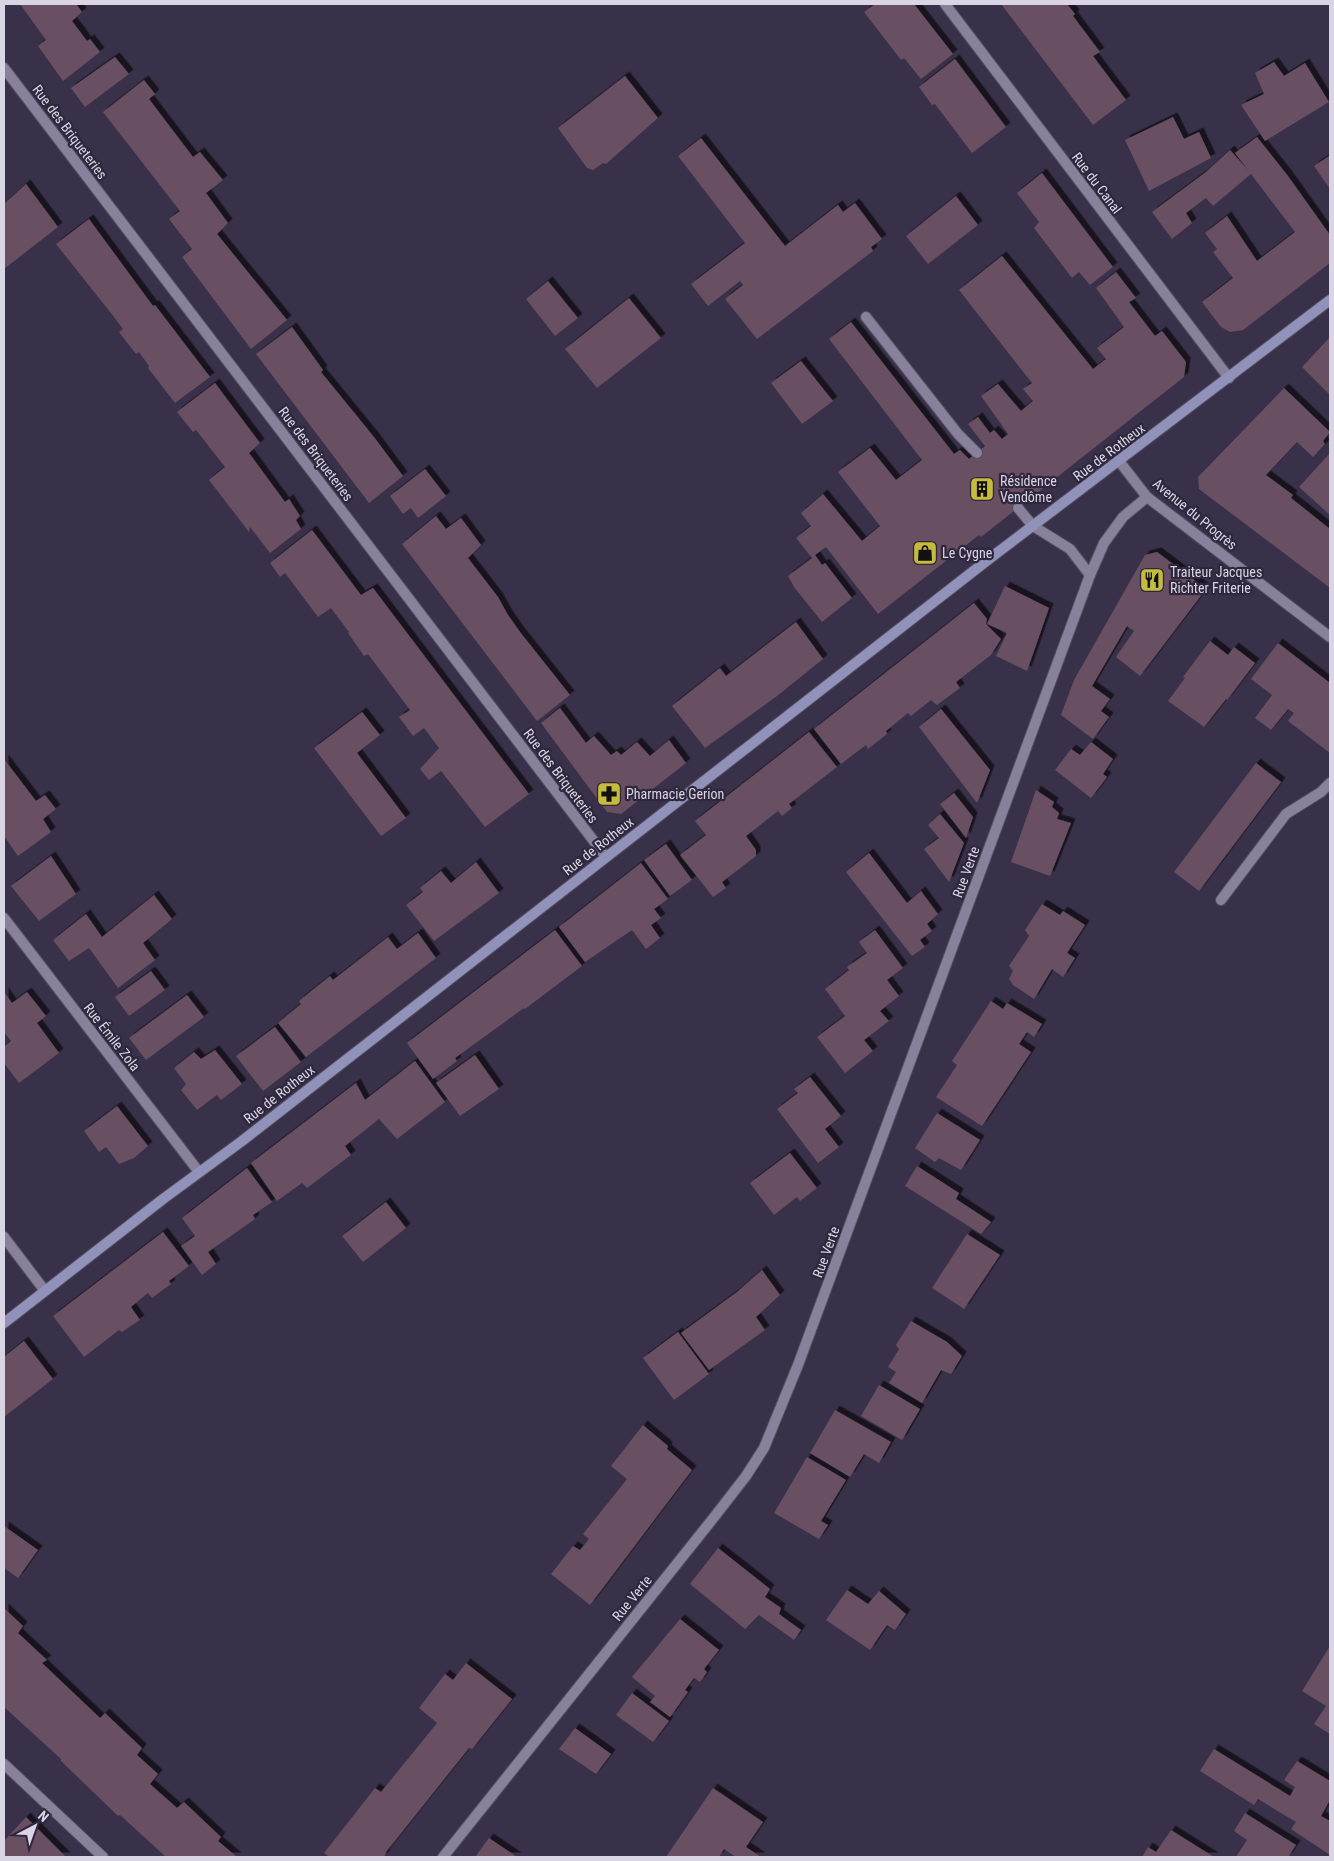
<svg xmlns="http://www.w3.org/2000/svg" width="1334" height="1861" font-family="'Roboto Condensed',sans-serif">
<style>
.building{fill:#674f62;filter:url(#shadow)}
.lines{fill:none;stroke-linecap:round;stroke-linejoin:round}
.lane-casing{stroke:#554d62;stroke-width:12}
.street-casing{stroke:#554d62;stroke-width:12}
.secondary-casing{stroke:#554d62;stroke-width:12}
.lane{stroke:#89809c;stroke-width:10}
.street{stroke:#89809c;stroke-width:10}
.secondary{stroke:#9092b9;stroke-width:10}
.labels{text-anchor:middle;stroke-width:4.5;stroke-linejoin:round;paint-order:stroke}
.street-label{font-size:14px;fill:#d9d5e4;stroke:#2f273e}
.poi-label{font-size:14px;fill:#d9d5e4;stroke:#2f273e;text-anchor:start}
</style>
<defs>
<filter id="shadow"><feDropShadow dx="4.5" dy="-4.5" stdDeviation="0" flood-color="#0009"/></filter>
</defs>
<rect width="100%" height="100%" fill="#393149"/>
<g class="building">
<polygon points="20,4 76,4 82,12 72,21 87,41 90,39 100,52 63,81 38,46 46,40"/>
<polygon points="875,4 914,4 953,54 921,79 904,58 901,60 864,12"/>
<polygon points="1001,4 1067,4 1075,14 1073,16 1100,52 1093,56 1126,100 1093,125"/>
<polygon points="115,57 129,74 85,107 71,88"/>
<polygon points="955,59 1006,127 972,153 935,104 932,105 919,87"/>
<polygon points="1274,62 1284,76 1305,63 1329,102 1265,141 1241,105 1264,94 1255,73"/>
<polygon points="625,76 658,118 606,164 603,163 593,170 587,168 558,128"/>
<polygon points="144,80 155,94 149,99 193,157 200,152 223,180 206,193 228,223 217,234 287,320 251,349 182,257 192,249 169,219 180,211 103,112"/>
<polygon points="1173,117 1184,139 1199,132 1211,158 1149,191 1125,140"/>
<polygon points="1257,137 1288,176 1330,235 1330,263 1243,330 1230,332 1221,327 1202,302 1233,278 1213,252 1217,249 1205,233 1227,216 1257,261 1295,232 1251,174 1213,206 1206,198 1186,213 1192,223 1172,239 1152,212 1206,172 1230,150 1248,170 1235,153"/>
<polygon points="701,138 785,246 838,205 843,212 855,203 882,239 871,247 873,251 757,339 725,299 743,285 740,281 708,306 691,284 745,243 678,156"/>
<polygon points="1329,156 1330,158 1330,189 1314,166"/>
<polygon points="1042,173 1113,267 1090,285 1079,272 1072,278 1034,228 1039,222 1017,193"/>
<polygon points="26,184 58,227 4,269 4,204"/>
<polygon points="956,196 978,225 928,264 906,236"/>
<polygon points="89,219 153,306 155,305 210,377 175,403 148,368 149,366 139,352 136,354 119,332 123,329 114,317 56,244"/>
<polygon points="1002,256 1093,369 1106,359 1097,348 1124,327 1096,288 1116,272 1136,298 1129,302 1155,336 1162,331 1186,362 1184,377 981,537 979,535 878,614 826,547 815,555 822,565 825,563 852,598 822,622 794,587 788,576 812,558 796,538 811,526 801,513 823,494 862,541 880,526 838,472 870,448 896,480 922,460 829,339 851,322 954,454 960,450 969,459 985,446 968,424 978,417 990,433 994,430 1002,439 1008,434 981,396 998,384 1021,411 1033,401 1023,389 1032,383 959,290"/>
<polygon points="548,281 578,318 555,336 526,299"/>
<polygon points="629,298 661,338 597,388 565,349"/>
<polygon points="292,327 323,370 321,372 374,437 403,476 369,503 256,354"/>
<polygon points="1330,337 1330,395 1302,367"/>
<polygon points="801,361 833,401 802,424 771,383"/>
<polygon points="215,383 260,443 249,453 285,502 289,499 300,516 296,520 301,529 270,553 250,527 249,532 209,480 225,467 196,430 193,432 177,412"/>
<polygon points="1284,388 1330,432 1323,441 1325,444 1313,457 1297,442 1266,475 1293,495 1291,498 1330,529 1330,588 1199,489 1198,477"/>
<polygon points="1330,453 1330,515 1299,487"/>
<polygon points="425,469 446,496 418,518 411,508 403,514 390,496"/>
<polygon points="436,516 446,529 461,518 481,545 468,558 498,597 508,615 520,632 570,695 537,721 402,544"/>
<polygon points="312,530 361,595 373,588 529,794 485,827 441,771 429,780 420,769 439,748 424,728 413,736 399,717 410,710 368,654 364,656 348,633 349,632 331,608 318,617 285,573 280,577 270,563"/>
<polygon points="1157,552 1206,589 1140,676 1116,657 1134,631 1127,626 1092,686 1110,699 1101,711 1109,717 1093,739 1061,715 1074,680 1145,555"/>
<polygon points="1005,586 1049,608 1027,671 996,656 1007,633 987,624"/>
<polygon points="974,603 987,619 986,624 1001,639 991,655 956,682 960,688 937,705 931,700 911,716 908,713 886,731 887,734 868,749 866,745 841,764 814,729"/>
<polygon points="796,622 823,659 777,696 705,748 672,706 720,668 726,676"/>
<polygon points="1210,641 1228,655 1234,647 1255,663 1227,700 1226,699 1204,727 1168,701 1185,678 1183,677"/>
<polygon points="1278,643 1330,683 1330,753 1288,721 1294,713 1288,709 1271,730 1255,718 1272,695 1251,679"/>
<polygon points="560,708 586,743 594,736 611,755 617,751 621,755 637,742 650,756 669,740 686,763 621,814 607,812 541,723"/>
<polygon points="941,709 990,770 977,803 919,727"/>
<polygon points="362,712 380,735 357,753 406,818 381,836 314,748"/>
<polygon points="809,732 837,767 789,804 792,808 782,816 778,811 746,836 756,850 756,856 722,882 726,888 713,897 680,855 706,835 695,821"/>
<polygon points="1091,742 1113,759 1103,774 1107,777 1091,798 1055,770 1071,749 1080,755"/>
<polygon points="4,759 36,801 45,795 56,809 43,819 51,832 18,856 4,836"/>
<polygon points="1256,763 1281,782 1199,891 1174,872"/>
<polygon points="1036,790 1054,802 1052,807 1059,813 1057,819 1071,823 1050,876 1011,862"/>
<polygon points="954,793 973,817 966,838 940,804"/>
<polygon points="940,814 964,843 949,882 924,849 939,838 928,825"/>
<polygon points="666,844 692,880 670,896 644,860"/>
<polygon points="869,853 907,903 921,891 938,914 927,924 932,931 920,940 925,947 912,956 846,872"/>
<polygon points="51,856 76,894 39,921 11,886"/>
<polygon points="476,862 499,893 434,941 406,905 423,892 420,888 441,871 451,883"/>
<polygon points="641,863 668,899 654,909 661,918 651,925 660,938 646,949 632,930 585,962 559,927"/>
<polygon points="154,895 172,919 143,943 155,960 118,988 89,948 69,961 53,940 86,914 102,937"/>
<polygon points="1042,904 1060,915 1063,911 1085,925 1067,953 1075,958 1063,977 1052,969 1034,999 1013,985 1009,979 1013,971 1009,966 1029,936 1025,930"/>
<polygon points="555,930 582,966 525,1009 524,1008 455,1058 457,1061 433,1079 407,1043"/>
<polygon points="875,930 903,968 887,980 899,996 880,1011 889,1021 864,1040 873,1051 845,1073 817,1037 845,1016 825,989 849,970 847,967 867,953 859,942"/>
<polygon points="418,933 436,958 306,1057 278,1023 301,1004 299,1001 330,976 333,980 388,937 397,949"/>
<polygon points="151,971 165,990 129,1016 115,997"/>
<polygon points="4,992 12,1003 27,992 46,1016 37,1023 59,1053 19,1083 4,1063 4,1047 11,1041 4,1032"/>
<polygon points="187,995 204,1017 146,1060 129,1038"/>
<polygon points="991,1001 1003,1009 1007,1003 1042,1024 1034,1037 1027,1032 1019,1044 1031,1052 982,1126 936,1097 957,1065 952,1061"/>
<polygon points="275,1027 301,1062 263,1091 236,1056"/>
<polygon points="215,1050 242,1084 221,1100 217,1095 197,1110 181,1090 186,1084 174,1068 194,1052 201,1059"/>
<polygon points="475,1055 499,1089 460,1116 436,1083"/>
<polygon points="415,1061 445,1102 397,1139 379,1119 345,1146 351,1155 307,1188 302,1183 277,1201 251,1163 356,1083 365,1100"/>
<polygon points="810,1077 841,1116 825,1129 839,1147 818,1163 777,1109 798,1093 794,1089"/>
<polygon points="117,1106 148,1146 134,1158 119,1164 106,1147 99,1152 84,1131"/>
<polygon points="937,1113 980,1140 961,1170 939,1158 935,1162 915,1148"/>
<polygon points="790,1153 817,1188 800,1201 797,1197 774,1215 750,1183"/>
<polygon points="917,1166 959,1193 956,1199 991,1222 981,1234 905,1186"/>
<polygon points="247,1168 272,1202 253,1215 255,1219 208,1252 216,1264 202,1275 181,1246 195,1236 182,1218"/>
<polygon points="386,1202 406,1228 363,1262 342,1236"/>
<polygon points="163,1232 189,1266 169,1281 171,1284 152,1298 148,1293 131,1307 140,1320 122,1332 119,1330 84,1357 53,1316"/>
<polygon points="967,1234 1000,1255 964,1309 932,1288"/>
<polygon points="762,1270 780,1295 756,1317 765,1330 709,1370 681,1333 737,1292"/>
<polygon points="911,1321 947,1342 962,1356 951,1374 941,1370 922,1403 889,1383 896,1372 888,1367 899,1349 896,1345"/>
<polygon points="678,1332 709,1374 674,1400 643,1358"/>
<polygon points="24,1341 53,1379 4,1417 4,1357"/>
<polygon points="879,1385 920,1409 902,1440 861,1416"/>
<polygon points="835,1410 891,1442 879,1463 864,1454 850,1477 810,1453"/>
<polygon points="643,1425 668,1446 667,1449 692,1470 590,1605 551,1574 573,1546 580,1550 589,1539 583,1534 627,1479 611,1466"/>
<polygon points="807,1457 846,1480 821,1521 828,1525 819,1539 774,1513"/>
<polygon points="4,1526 38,1550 18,1578 4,1568"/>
<polygon points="718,1548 770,1589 765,1597 781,1608 779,1614 801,1630 794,1640 759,1615 745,1629 690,1584"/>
<polygon points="847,1590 868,1604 879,1591 906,1614 895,1630 887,1625 870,1650 826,1620"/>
<polygon points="4,1608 23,1626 18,1633 47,1660 42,1663 100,1718 105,1713 142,1748 137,1755 158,1774 150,1784 177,1808 184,1802 221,1837 218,1841 237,1857 166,1857 120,1815 118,1816 61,1761 61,1759 4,1707 5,1704 4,1702"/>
<polygon points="680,1619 719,1650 704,1669 707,1672 700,1682 694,1678 685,1690 688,1692 670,1717 650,1702 655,1696 632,1677"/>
<polygon points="1330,1646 1330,1734 1314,1724 1326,1706 1302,1691"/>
<polygon points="466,1663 512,1699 472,1749 469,1748 386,1852 384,1857 329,1857 324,1853 375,1788 381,1792 437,1723 419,1708 445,1674 453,1680"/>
<polygon points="632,1693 669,1721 653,1742 616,1715"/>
<polygon points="575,1728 611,1754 596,1774 559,1749"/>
<polygon points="1214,1749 1290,1796 1295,1787 1284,1780 1297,1761 1330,1781 1330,1800 1321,1816 1330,1821 1330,1855 1291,1829 1296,1822 1258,1799 1254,1805 1200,1771"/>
<polygon points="713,1788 763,1822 746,1847 761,1857 736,1857 724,1849 719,1857 666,1857"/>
<polygon points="1245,1813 1296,1845 1288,1857 1236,1857 1247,1840 1234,1831"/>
<polygon points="26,1817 66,1857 4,1857 4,1841"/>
<polygon points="1171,1830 1214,1857 1142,1857 1148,1847 1156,1852"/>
<polygon points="489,1838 517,1857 475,1857"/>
</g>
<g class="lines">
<defs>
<g id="lane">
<polyline points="866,317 958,434 977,453"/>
<polyline points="1018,508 1033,526"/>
<polyline points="1221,900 1286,814 1321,792 1330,783"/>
<polyline points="4,1237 45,1291"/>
</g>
<g id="street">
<polyline points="945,4 1229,378"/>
<polyline points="4,68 606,857"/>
<polyline points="1119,461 1147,497 1330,637"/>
<polyline points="1033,526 1070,549 1090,575"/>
<polyline points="4,918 199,1172"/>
<polyline points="4,1764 103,1857"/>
<polyline points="443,1857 715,1516 746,1476 764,1448 798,1365 1090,575 1104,543 1123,517 1147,497"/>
</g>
<polyline id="secondary" points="4,1323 163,1199 242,1141 989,559 1330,300"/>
</defs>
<use href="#lane" class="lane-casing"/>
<use href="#street" class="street-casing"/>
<use href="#secondary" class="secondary-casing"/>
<use href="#lane" class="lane"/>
<use href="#street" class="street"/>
<use href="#secondary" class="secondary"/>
</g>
<defs>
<symbol id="building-square" viewBox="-11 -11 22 22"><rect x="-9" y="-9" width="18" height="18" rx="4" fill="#c5bc3d" stroke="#2f273e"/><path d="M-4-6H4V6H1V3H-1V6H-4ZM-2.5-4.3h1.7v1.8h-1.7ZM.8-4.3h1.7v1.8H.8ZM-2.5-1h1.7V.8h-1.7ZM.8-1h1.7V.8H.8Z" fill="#111"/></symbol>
<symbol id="shop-square" viewBox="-11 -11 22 22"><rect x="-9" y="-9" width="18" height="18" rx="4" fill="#c5bc3d" stroke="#2f273e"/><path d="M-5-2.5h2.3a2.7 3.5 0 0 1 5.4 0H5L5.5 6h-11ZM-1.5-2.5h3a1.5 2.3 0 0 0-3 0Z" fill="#111"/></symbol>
<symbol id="restaurant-square" viewBox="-11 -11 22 22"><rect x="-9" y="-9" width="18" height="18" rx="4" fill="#c5bc3d" stroke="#2f273e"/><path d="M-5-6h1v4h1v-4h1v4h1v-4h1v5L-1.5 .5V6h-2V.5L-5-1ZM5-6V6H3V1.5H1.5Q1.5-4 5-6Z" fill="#111"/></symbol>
<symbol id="pharmacy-square" viewBox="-11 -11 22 22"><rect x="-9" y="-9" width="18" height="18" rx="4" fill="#c5bc3d" stroke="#2f273e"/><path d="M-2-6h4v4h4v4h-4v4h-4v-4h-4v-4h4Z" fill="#111"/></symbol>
</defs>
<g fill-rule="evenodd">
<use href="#building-square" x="968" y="475" width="28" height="28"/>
<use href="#shop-square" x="911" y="539" width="28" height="28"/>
<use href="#restaurant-square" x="1138" y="566" width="28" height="28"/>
<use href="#pharmacy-square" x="595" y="780" width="28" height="28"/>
</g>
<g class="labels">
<g class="street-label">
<text transform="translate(70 132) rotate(53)" y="5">Rue des Briqueteries</text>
<text transform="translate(1097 183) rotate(53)" y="5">Rue du Canal</text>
<text transform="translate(1109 452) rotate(-37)" y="5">Rue de Rotheux</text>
<text transform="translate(316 454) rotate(53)" y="5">Rue des Briqueteries</text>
<text transform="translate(1195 514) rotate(39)" y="5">Avenue du Progrès</text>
<text transform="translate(561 776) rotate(53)" y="5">Rue des Briqueteries</text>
<text transform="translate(598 846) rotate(-38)" y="5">Rue de Rotheux</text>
<text transform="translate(966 872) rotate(-70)" y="5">Rue Verte</text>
<text transform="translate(112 1037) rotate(52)" y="5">Rue Émile Zola</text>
<text transform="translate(279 1094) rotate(-38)" y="5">Rue de Rotheux</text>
<text transform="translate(826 1252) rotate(-70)" y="5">Rue Verte</text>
<text transform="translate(632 1598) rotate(-51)" y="5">Rue Verte</text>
</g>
<g class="poi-label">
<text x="1000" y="486">Résidence<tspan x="1000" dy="16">Vendôme</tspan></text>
<text x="942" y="558">Le Cygne</text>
<text x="1170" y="577">Traiteur Jacques<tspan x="1170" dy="16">Richter Friterie</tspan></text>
<text x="626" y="799">Pharmacie Gerion</text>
</g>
</g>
<rect width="1334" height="1861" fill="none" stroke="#d9d5e4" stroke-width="10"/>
<g transform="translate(35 1826) rotate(41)" stroke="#2f273e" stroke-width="4" paint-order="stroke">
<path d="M0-4L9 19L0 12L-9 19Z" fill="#d9d5e4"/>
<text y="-8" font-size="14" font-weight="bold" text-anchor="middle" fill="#d9d5e4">N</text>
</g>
</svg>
